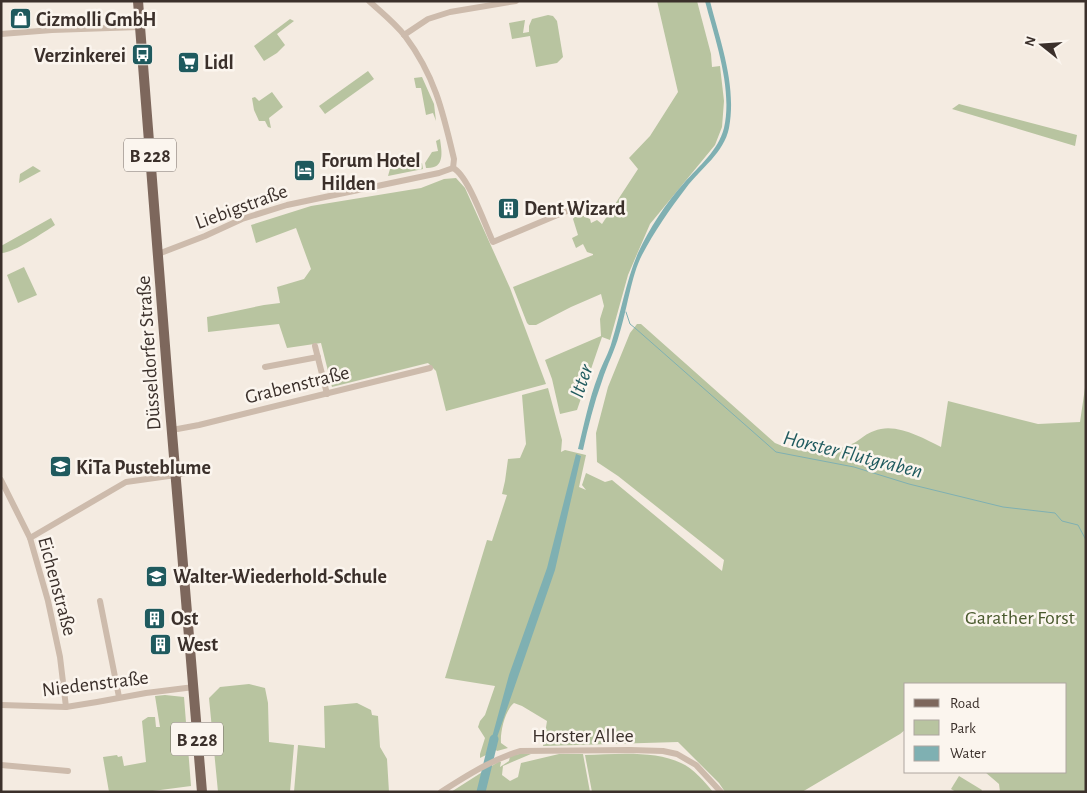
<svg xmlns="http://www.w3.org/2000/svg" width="1087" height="793" font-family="'Alegreya Sans',sans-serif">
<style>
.green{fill:#b8c4a0}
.water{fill:#7fb0b2}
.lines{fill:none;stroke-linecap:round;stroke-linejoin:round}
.stream{stroke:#7fb0b2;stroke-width:1}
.river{stroke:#7fb0b2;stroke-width:9}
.minor{stroke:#cdbbac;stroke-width:6}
.primary{stroke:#7d675c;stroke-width:10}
.labels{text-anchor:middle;stroke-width:5;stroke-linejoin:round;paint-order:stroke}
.shield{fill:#fbf5ee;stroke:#756b66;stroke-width:1}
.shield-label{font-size:19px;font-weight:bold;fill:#3b302b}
.poi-label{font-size:20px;font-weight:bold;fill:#3b302b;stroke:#fbf5ee;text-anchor:start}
.street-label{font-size:20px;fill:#3b302b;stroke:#fbf5ee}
.park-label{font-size:20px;fill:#4a5a2e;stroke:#fbf5ee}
.water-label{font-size:21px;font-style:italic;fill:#1f5a5e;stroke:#fbf5ee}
</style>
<rect width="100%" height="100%" fill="#f4ebe1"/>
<g class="green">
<polygon points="657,1 697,1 711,54 712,67 720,66 724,101 722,127 715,145 650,224 628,275 610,340 602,337 577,410 560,414 552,379 545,360 601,336 600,319 604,306 601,294 571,307 536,325 529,325 527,323 513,287 593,255 593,254 587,252 583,244 576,248 572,238 578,235 573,219 577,213 590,219 591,223 597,220 602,224 638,169 629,158 650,136 678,92"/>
<polygon points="548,15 553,16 557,21 563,57 557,63 536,67 530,36 512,39 509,23 525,20 523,33 529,32 529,26 532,19"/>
<polygon points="290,19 294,21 277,34 285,45 277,53 264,61 254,46"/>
<polygon points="368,71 374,79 325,114 319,106"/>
<polygon points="422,77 434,104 436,121 433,113 426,115 421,88 416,88 414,78"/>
<polygon points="272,92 283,107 269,118 271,128 268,127 265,121 259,121 254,110 252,98 255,97 259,101"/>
<polygon points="959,104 1077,135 1075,146 952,109"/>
<path d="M440,139C442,153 445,169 426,168L425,163L432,152L438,151L436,141Z"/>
<polygon points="422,163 423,169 388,176 390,169"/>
<polygon points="33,166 41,171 19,183 20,174"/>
<polygon points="456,178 465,188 510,288 546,384 446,411 436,371 428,363 332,387 321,343 287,348 279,324 208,332 207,317 264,305 280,303 277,287 304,279 311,269 296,228 256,243 251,225 311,206 421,188 444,179"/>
<path d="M51,218L55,225C44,232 12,254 1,253V246Z"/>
<polygon points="24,267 37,295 18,303 7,275"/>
<path d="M637,324H641L775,443C801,454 828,455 854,443C861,439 867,433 874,431C896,422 922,438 941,447L948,401L1038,424L1080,422L1086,381V792H1000L999,784L985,772H1066V684H906V729L900,734L802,792H725L719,783L678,742L543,746L547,721L522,706L514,703C505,710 500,732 501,743L508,748L497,751L496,750L480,758V754L485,738L478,727L480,721L485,715L495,686L445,678L487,540L492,541L507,495L502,494L505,481L508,459L520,458L526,444L522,395L548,388L562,440L561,452L565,450L586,455L579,487L586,490L582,485L586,473L605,482L612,480L722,571L724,560L618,476L597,462L596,433L608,387L630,333Z"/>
<polygon points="249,684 265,688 268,703 269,742 294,745 290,792 218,792 209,698 220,687"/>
<polygon points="165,695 184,697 191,786 145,792 109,792 103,757 117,755 118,757 122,756 124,766 146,762 142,721 148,717 155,717 156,727 160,727 155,696"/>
<polygon points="357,703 371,710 372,715 378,716 380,747 387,759 389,792 294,792 298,745 325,748 324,706"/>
<polygon points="519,754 531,754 503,766 502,775 510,781 518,777 521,763 559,754 583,754 590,792 451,792 498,762 501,762 500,767 509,761 510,756"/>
<path d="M585,755C614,754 655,750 681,763C693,768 705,782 713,792H592Z"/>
<polygon points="959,776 982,790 981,792 956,792 951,789"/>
</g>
<g class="water">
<path d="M705,1H710C720,41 737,85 729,128C724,153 701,168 686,188C670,209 654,232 642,255C631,276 627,311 619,335C615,350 607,365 602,381C594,403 588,427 583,450L578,449C584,425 589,399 598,376C602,364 609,353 612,341C621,312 626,281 638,253C649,229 666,203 684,183C699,166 718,151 724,128C733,89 715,39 705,1Z"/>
<polygon points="576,454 581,456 555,570 493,749 488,752 509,675 547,568"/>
</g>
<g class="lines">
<polyline class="stream" points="626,312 630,324 635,328 776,452 854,467 909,484 1003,507 1055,513 1062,521 1078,525 1086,540"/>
<polyline class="river" points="481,792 494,739"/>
<g class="minor">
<path d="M369,1C381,12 395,23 405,36C435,76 443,112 454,159L453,168"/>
<polyline points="1,34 52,30 139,27"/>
<polyline points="404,35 428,19 450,12 516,1"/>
<path d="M453,168C468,175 485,225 493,242L574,208H589"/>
<polyline points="158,254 205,236 242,219 287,205 439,173 453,168"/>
<polyline points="315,346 327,394"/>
<polyline points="265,367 318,357"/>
<polyline points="172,430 199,425 430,368"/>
<polyline points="1,480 30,538 48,601 60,657 66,707"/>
<polyline points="30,538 126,482 176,475 203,469"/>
<polyline points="100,601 119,697"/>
<polyline points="1,705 66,707 97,702 146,693 194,687"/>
<polyline points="1,765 68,771"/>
<path d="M441,792C466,776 491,760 520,751L630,750L663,751L677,754L696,765L721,792"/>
</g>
<polyline class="primary" points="138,1 169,397 202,792"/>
</g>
<defs>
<symbol id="shop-square" viewBox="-11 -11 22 22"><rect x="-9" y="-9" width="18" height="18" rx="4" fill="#1f5a5e" stroke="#fbf5ee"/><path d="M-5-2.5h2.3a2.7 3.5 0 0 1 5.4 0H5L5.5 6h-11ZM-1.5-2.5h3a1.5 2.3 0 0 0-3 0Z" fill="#fff"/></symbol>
<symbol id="bus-square" viewBox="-11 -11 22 22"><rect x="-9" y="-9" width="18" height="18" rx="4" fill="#1f5a5e" stroke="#fbf5ee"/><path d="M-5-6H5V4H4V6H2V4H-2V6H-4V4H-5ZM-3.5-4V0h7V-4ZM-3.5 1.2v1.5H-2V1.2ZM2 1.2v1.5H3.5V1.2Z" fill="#fff"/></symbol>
<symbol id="supermarket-square" viewBox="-11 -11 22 22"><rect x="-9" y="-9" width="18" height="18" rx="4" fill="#1f5a5e" stroke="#fbf5ee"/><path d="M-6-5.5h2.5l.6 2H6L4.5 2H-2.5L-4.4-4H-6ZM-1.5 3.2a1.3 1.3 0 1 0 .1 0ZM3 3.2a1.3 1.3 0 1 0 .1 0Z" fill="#fff"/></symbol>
<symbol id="hotel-square" viewBox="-11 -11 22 22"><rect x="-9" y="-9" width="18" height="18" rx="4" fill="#1f5a5e" stroke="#fbf5ee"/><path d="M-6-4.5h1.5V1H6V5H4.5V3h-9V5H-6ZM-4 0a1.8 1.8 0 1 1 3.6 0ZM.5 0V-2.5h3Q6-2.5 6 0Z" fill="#fff"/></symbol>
<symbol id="building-square" viewBox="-11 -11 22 22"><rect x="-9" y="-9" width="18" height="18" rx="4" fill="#1f5a5e" stroke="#fbf5ee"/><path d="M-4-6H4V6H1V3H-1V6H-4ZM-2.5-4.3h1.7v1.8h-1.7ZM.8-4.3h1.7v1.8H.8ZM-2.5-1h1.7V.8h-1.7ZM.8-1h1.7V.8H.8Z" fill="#fff"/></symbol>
<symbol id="school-square" viewBox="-11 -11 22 22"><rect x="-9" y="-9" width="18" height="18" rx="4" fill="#1f5a5e" stroke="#fbf5ee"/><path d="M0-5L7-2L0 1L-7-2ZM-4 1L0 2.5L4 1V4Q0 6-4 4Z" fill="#fff"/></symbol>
</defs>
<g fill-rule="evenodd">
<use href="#shop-square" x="8" y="6" width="25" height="25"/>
<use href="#bus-square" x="130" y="42" width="25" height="25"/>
<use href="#supermarket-square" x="176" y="50" width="25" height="25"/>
<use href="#hotel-square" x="292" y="158" width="25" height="25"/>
<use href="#building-square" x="496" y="196" width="25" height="25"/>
<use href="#school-square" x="48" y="454" width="25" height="25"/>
<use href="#school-square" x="144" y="564" width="25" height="25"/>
<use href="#building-square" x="142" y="606" width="25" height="25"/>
<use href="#building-square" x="148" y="632" width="25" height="25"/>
</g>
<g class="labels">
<g class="shield">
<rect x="124" y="138.5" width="52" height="33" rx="4"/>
<rect x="171" y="722.5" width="52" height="33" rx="4"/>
</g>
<g class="shield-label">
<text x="150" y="162">B 228</text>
<text x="197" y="746">B 228</text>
</g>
<g class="poi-label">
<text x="36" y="26">Cizmolli GmbH</text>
<text x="126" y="62" text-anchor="end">Verzinkerei</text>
<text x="204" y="69">Lidl</text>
<text x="321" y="167">Forum Hotel<tspan x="321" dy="23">Hilden</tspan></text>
<text x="524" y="215">Dent Wizard</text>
<text x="76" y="474">KiTa Pusteblume</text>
<text x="173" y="583">Walter-Wiederhold-Schule</text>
<text x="171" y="625">Ost</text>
<text x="177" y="651">West</text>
</g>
<g class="street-label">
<text transform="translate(241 206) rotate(-20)" y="7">Liebigstraße</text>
<text transform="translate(148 353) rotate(-94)" y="7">Düsseldorfer Straße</text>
<text transform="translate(297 384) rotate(-14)" y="7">Grabenstraße</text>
<text transform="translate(58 586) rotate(75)" y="7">Eichenstraße</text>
<text transform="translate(95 683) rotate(-7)" y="7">Niedenstraße</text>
<text x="583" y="742">Horster Allee</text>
</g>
<g class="park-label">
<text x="1020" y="624">Garather Forst</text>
</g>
<g class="water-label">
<text transform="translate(581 381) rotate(-71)" y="7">Itter</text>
<text transform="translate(853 454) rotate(14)" y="7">Horster Flutgraben</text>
</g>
</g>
<rect width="1087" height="793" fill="none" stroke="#3b302b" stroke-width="5"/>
<rect x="904" y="683" width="162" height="90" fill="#fbf5ee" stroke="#aea6a0"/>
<rect x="914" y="699" width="25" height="8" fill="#7d675c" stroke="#aea6a0"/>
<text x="950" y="708" font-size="15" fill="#3b302b">Road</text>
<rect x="914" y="720" width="25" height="15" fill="#b8c4a0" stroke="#aea6a0"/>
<text x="950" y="733" font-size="15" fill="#3b302b">Park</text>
<rect x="914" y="746" width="25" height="15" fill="#7fb0b2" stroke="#aea6a0"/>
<text x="950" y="758" font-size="15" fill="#3b302b">Water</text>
<g transform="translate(1042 45) rotate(287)" stroke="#fbf5ee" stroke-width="4" paint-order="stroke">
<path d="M0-4L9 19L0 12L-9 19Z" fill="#3b302b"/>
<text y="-8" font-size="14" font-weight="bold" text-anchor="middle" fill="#3b302b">N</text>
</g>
</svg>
